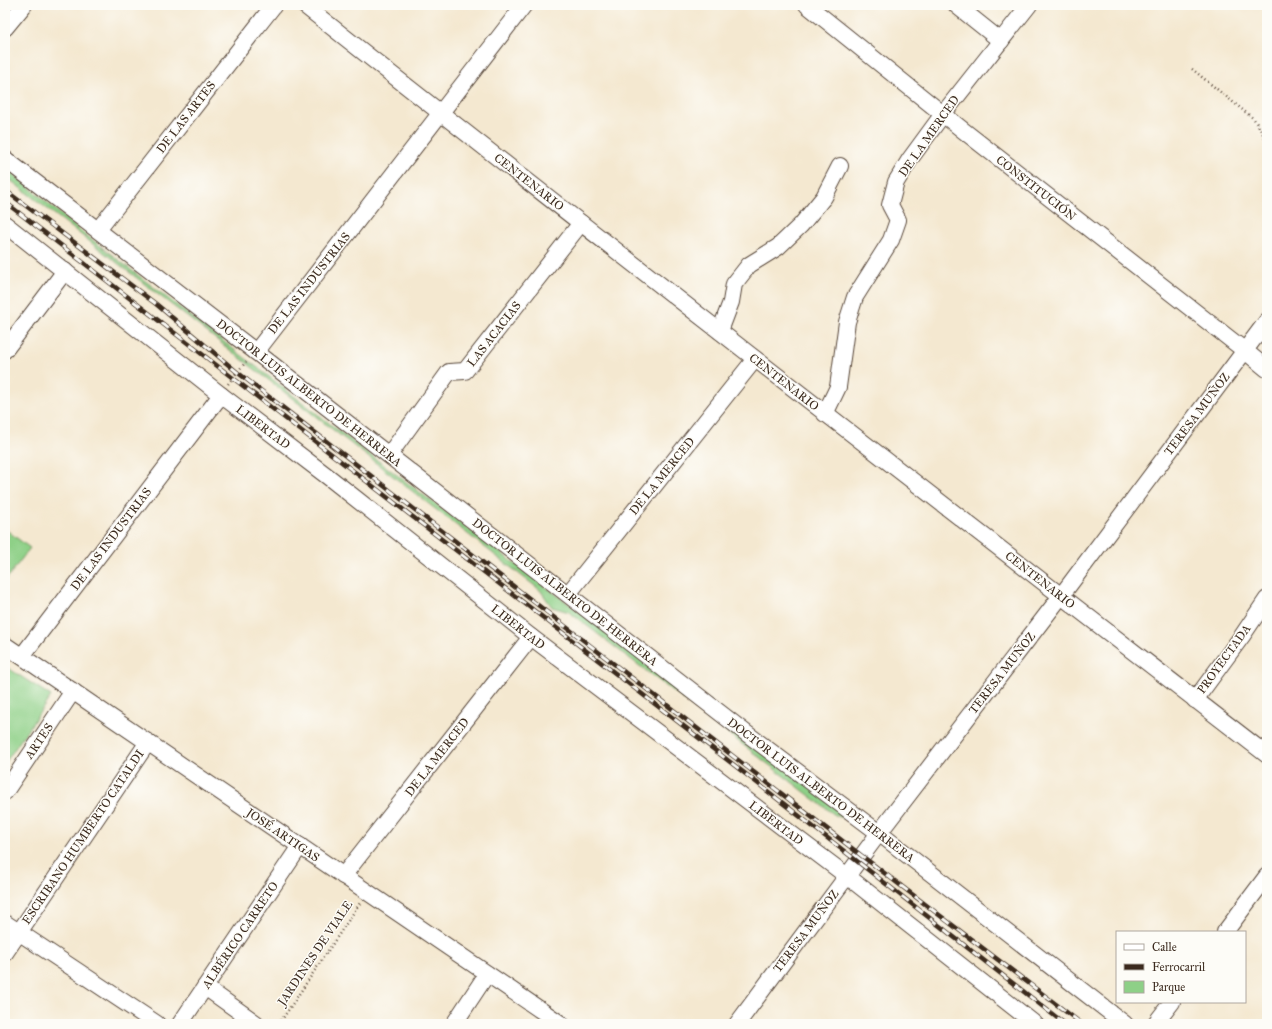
<svg xmlns="http://www.w3.org/2000/svg" width="1272" height="1029" font-family="'IM FELL Great Primer',serif">
<style>
.green{fill:#8ed087;stroke:#647d52}
.lines{fill:none;stroke-linecap:round;stroke-linejoin:round}
.minor-casing{stroke:#574639;stroke-width:18}
.path{stroke:#574639;stroke-width:2.5;stroke-dasharray:1 3;stroke-linecap:butt}
.minor{stroke:#fff;stroke-width:16}
.rail-casing{stroke:#3b2a1e;stroke-width:4.5}
.rail{stroke:#fdfcf7;stroke-width:3;stroke-dasharray:9;stroke-linecap:butt}
.labels{text-anchor:middle;stroke-width:3;stroke-linejoin:round;paint-order:stroke}
.street-label{font-size:12px;fill:#3b2a1e;stroke:#fdfcf7}
</style>
<rect width="100%" height="100%" fill="#fdfcf7"/>
<filter id="ink" filterUnits="userSpaceOnUse"><feTurbulence type="fractalNoise" baseFrequency=".025" numOctaves="2"/><feDisplacementMap in="SourceGraphic" scale="8" xChannelSelector="R" yChannelSelector="G"/><feConvolveMatrix kernelMatrix="1 2 1 2 8 2 1 2 1" color-interpolation-filters="sRGB"/></filter>
<filter id="wash" filterUnits="userSpaceOnUse"><feTurbulence type="fractalNoise" baseFrequency=".012" numOctaves="4" result="noise"/><feDisplacementMap in="SourceGraphic" scale="16" xChannelSelector="R" yChannelSelector="G"/><feGaussianBlur stdDeviation="0.9" result="paint"/><feColorMatrix in="noise" values="0 0 0 0 0 0 0 0 0 0 0 0 0 0 0 0 0 1.4 0 .05"/><feComposite in="paint" operator="in"/></filter>
<g filter="url(#wash)">
<rect width="100%" height="100%" fill="#f4e8d0"/>
<g class="green">
<path d="M5,167L81,231L369,454L846,812L847,817C839,820 833,813 827,809L569,612L552,607L540,590L5,176Z"/>
<polygon points="5,529 30,548 5,581"/>
<polygon points="5,666 51,696 5,763"/>
</g>
</g>
<g filter="url(#ink)">
<g class="lines">
<defs>
<g id="minor">
<path d="M304,5C623,258 945,506 1267,755"/>
<polyline points="807,5 964,131 1244,350 1267,369"/>
<polyline points="956,5 1001,41"/>
<polyline points="5,28 24,5"/>
<polyline points="5,159 256,352 746,733 879,833 1125,1024"/>
<polyline points="5,224 221,395 331,479 531,637 847,876 1035,1024"/>
<polyline points="98,230 274,5"/>
<polyline points="720,331 731,302 734,284 749,265 778,247 801,225 824,197 840,166"/>
<polyline points="5,350 65,271"/>
<polyline points="256,352 524,5"/>
<polyline points="825,414 838,387 847,322 855,297 891,240 898,220 890,205 896,182 910,159 943,114 1029,5"/>
<polyline points="389,455 449,372 465,371 581,223"/>
<polyline points="568,594 755,359"/>
<polyline points="5,645 561,1024"/>
<polyline points="22,656 221,395"/>
<polyline points="1195,700 1242,636 1267,599"/>
<polyline points="5,792 73,691"/>
<polyline points="343,876 531,637"/>
<polyline points="5,923 157,1024"/>
<polyline points="1225,932 1267,876"/>
<polyline points="5,953 148,742"/>
<polyline points="205,987 257,1024"/>
<polyline points="180,1024 300,846"/>
<polyline points="454,1024 487,974"/>
<polyline points="737,1024 879,833 1061,596 1267,321"/>
<polyline points="1155,1024 1172,1002"/>
</g>
</defs>
<use href="#minor" class="minor-casing"/>
<g class="path">
<polyline points="1192,69 1254,119 1266,139 1267,143"/>
<polyline points="228,384 237,372 246,362"/>
<polyline points="279,1024 360,903"/>
</g>
<use href="#minor" class="minor"/>
<defs>
<g id="rail">
<polyline points="5,190 156,304 237,372 862,856 1082,1024"/>
<polyline points="5,202 756,782 1065,1024"/>
</g>
</defs>
<use href="#rail" class="rail-casing"/>
<use href="#rail" class="rail"/>
</g>
</g>
<g class="labels">
<g class="street-label">
<text transform="translate(186 117) rotate(-52)" y="4">DE LAS ARTES</text>
<text transform="translate(929 136) rotate(-55)" y="4">DE LA MERCED</text>
<text transform="translate(529 182) rotate(38)" y="4">CENTENARIO</text>
<text transform="translate(1036 188) rotate(38)" y="4">CONSTITUCIÓN</text>
<text transform="translate(309 283) rotate(-52)" y="4">DE LAS INDUSTRIAS</text>
<text transform="translate(494 334) rotate(-52)" y="4">LAS ACACIAS</text>
<text transform="translate(784 382) rotate(38)" y="4">CENTENARIO</text>
<text transform="translate(309 393) rotate(38)" y="4">DOCTOR LUIS ALBERTO DE HERRERA</text>
<text transform="translate(1197 414) rotate(-53)" y="4">TERESA MUÑOZ</text>
<text transform="translate(263 427) rotate(37)" y="4">LIBERTAD</text>
<text transform="translate(662 476) rotate(-51)" y="4">DE LA MERCED</text>
<text transform="translate(111 539) rotate(-53)" y="4">DE LAS INDUSTRIAS</text>
<text transform="translate(1040 580) rotate(38)" y="4">CENTENARIO</text>
<text transform="translate(565 592) rotate(38)" y="4">DOCTOR LUIS ALBERTO DE HERRERA</text>
<text transform="translate(518 627) rotate(38)" y="4">LIBERTAD</text>
<text transform="translate(1224 659) rotate(-54)" y="4">PROYECTADA</text>
<text transform="translate(1002 673) rotate(-52)" y="4">TERESA MUÑOZ</text>
<text transform="translate(39 741) rotate(-56)" y="4">ARTES</text>
<text transform="translate(437 757) rotate(-52)" y="4">DE LA MERCED</text>
<text transform="translate(821 790) rotate(37)" y="4">DOCTOR LUIS ALBERTO DE HERRERA</text>
<text transform="translate(776 823) rotate(37)" y="4">LIBERTAD</text>
<text transform="translate(283 835) rotate(34)" y="4">JOSÉ ARTIGAS</text>
<text transform="translate(83 837) rotate(-56)" y="4">ESCRIBANO HUMBERTO CATALDI</text>
<text transform="translate(806 931) rotate(-53)" y="4">TERESA MUÑOZ</text>
<text transform="translate(240 935) rotate(-56)" y="4">ALBÉRICO CARRETO</text>
<text transform="translate(315 953) rotate(-56)" y="4">JARDINES DE VIALE</text>
</g>
</g>
<rect width="1272" height="1029" fill="none" stroke="#fdfcf7" stroke-width="20"/>
<rect x="1116" y="931" width="130" height="72" fill="#fdfcf7" stroke="#afa8a0"/>
<rect x="1124" y="944" width="20" height="6" fill="#ffffff" stroke="#afa8a0"/>
<text x="1152" y="951" font-size="12" fill="#3b2a1e">Calle</text>
<rect x="1124" y="964" width="20" height="6" fill="#3b2a1e" stroke="#afa8a0"/>
<text x="1152" y="971" font-size="12" fill="#3b2a1e">Ferrocarril</text>
<rect x="1124" y="981" width="20" height="12" fill="#8ed087" stroke="#afa8a0"/>
<text x="1152" y="991" font-size="12" fill="#3b2a1e">Parque</text>
</svg>
